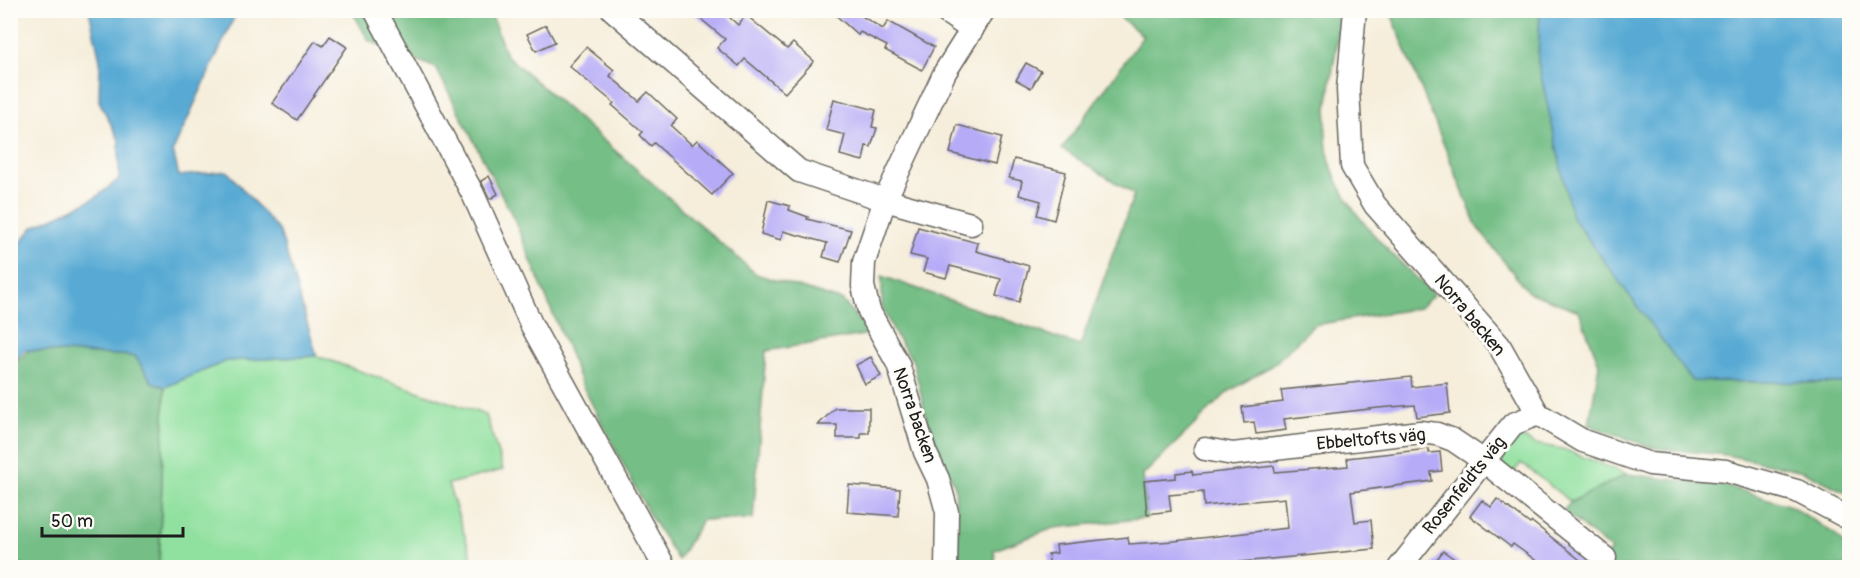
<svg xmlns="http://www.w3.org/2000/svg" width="1860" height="578" font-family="Pangolin,sans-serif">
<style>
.green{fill:#90e09f;stroke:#567e5e;stroke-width:1.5}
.forest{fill:#74be86;stroke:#486d51;stroke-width:1.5}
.water{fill:#59aad4;stroke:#3a6378;stroke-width:1.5}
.building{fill:#b6abf7}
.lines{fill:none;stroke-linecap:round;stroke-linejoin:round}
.minor-casing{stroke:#68665f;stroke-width:25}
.minor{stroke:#fff;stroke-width:22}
.labels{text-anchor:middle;stroke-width:6;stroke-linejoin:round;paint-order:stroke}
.street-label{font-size:18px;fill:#1c1c1c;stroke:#fdfcf7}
</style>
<rect width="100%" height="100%" fill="#fdfcf7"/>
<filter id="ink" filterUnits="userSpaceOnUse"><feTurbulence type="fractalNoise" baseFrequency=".0167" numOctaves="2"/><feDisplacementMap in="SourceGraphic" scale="12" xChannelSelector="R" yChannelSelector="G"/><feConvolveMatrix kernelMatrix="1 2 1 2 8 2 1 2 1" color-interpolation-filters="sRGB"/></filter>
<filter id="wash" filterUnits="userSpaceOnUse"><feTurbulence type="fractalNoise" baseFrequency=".008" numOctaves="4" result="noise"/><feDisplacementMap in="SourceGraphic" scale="24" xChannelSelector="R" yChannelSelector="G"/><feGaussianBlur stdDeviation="1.35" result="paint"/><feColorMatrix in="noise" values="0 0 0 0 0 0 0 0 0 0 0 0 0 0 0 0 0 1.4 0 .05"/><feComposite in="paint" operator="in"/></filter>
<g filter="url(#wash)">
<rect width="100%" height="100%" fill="#f6eedb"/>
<g class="green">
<polygon points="317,356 486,415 503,470 448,484 475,567 159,568 165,387 227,361"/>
<polygon points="1517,435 1535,444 1563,449 1627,474 1571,502 1521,463 1511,476 1502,465 1502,456"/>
</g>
<g class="forest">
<path d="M1339,10C1340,42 1328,87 1326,121C1320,195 1387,248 1434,295L1419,308L1314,325L1274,364L1228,392L1143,475L1147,518L1054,528L994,550L996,567L959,568L955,486L931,437L913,361L896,336L882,307V276L1080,346L1134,194L1062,149L1143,36L1121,18L1125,11Z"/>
<polygon points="352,11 490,11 506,55 756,274 843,301 870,334 766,351 753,519 702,520 678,560 650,516 582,385 514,219 436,68 369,41"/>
<polygon points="1390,11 1540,11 1538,63 1692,381 1849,383 1849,494 1803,471 1726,455 1654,448 1589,425 1599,364 1579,311 1528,292 1477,227"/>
<polygon points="29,350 136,356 153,383 165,387 159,567 31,568 11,560 11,367"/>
<polygon points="1627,474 1726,486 1791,506 1835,534 1849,551 1849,567 1599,567 1611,550 1563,511 1571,502"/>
</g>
<g class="water">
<polygon points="89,11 237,11 173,151 179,176 227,171 280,232 317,356 227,361 165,387 153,383 135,356 25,350 11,365 11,254 33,227 95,198 119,179 119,140 99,101 100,60"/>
<polygon points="1540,11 1849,11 1849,383 1692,381 1572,217 1538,63"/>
</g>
<g id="blocks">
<g class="building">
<polygon points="690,10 721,10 738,25 746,15 787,49 793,43 814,61 785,93 745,59 739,66 717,48 725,39"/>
<polygon points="830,10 852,10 883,29 888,21 934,47 922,70 885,50 887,46 860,32 858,35"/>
<polygon points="546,25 555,42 536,51 527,34"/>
<polygon points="330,36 347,47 297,120 272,103 315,41 323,46"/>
<polygon points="586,47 614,70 610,76 639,101 648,92 677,119 671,126 692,145 697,140 733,173 712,195 654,143 651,146 640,135 643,132 612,105 614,103 569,66"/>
<polygon points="1026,63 1041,71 1031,88 1016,80"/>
<polygon points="834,99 876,110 872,127 877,128 871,147 866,146 863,161 840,155 845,135 826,130"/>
<polygon points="957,125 1002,137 995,165 950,153"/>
<polygon points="1014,159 1066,172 1054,220 1037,215 1041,201 1019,195 1022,181 1009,178"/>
<polygon points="489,176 498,194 490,199 481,181"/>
<polygon points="768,200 790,206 789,210 808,217 807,219 851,230 840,262 823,257 827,243 783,231 781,240 761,234"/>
<polygon points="918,227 978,243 976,251 1029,266 1019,302 996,296 1001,279 950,266 946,278 923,272 927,259 910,255"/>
<polygon points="871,357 881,376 865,384 856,365"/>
<polygon points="1411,377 1412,387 1447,383 1450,413 1417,417 1415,405 1378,408 1284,419 1286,430 1256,434 1254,422 1244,423 1242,407 1283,402 1281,390"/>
<polygon points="835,408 869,408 869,433 861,433 861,438 837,438 837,425 818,425"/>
<polygon points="1429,449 1429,453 1440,452 1442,471 1431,472 1432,481 1351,492 1355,522 1371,520 1374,549 1189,567 1132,567 1131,564 1050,567 1048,554 1057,553 1056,545 1128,537 1129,544 1174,541 1288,528 1285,498 1204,506 1203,492 1169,495 1171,511 1147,514 1144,481 1176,478 1176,473 1192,471 1193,475 1274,466 1275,472 1348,466 1347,458"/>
<polygon points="849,485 900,489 898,516 847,512"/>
<polygon points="1497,499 1530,524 1532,522 1589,567 1545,567 1513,544 1511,547 1470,516 1482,500 1491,507"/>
<polygon points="1443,551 1466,567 1431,567"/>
</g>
</g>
</g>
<g filter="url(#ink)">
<use href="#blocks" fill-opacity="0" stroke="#68665f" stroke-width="1.5"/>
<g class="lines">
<defs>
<g id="minor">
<polyline points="375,10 473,194 532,326 665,568"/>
<polyline points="613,10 799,171 885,200 971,224"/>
<polyline points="943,10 972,30"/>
<polyline points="1355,10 1348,89 1352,166 1375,205 1499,345 1538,414 1583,441 1650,464 1726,471 1797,491 1850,519"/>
<polyline points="1205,449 1233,454 1420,432 1437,434 1453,440 1484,461 1605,558"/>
<polyline points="946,568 947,512 938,479 925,452 898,364 869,311 863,286 864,262 885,200 945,72 984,10"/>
<polyline points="1399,568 1513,424 1538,414"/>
</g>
</defs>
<use href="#minor" class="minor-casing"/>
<use href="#minor" class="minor"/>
</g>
</g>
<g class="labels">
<g class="street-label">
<text transform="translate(1470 315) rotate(50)" y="6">Norra backen</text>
<text transform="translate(915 415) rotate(71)" y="6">Norra backen</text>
<text transform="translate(1371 439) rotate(-5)" y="6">Ebbeltofts väg</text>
<text transform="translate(1464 485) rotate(-51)" y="6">Rosenfeldts väg</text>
</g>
</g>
<rect width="1860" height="578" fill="none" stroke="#fdfcf7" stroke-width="36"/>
<path d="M42 527v9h141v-9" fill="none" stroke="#1c1c1c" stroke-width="3"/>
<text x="51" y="527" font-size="18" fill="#1c1c1c" stroke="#fdfcf7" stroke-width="4.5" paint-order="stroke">50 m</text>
</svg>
